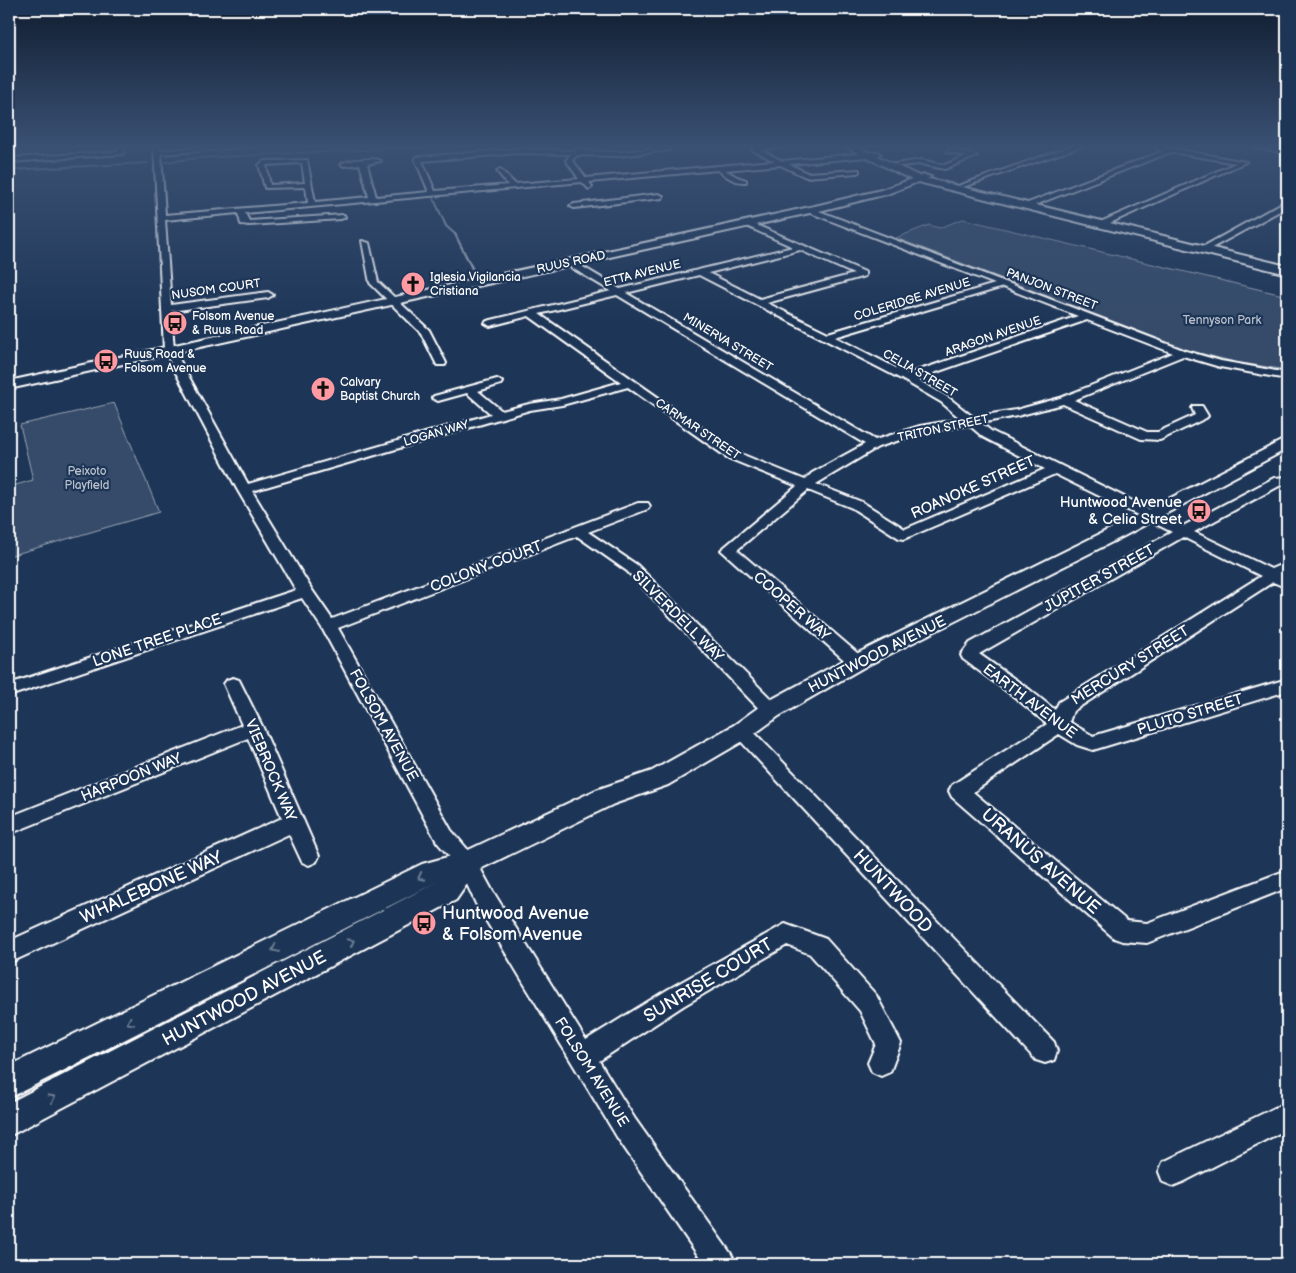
<svg xmlns="http://www.w3.org/2000/svg" width="1296" height="1273" font-family="'Balsamiq Sans',sans-serif">
<style>
.green{fill:#364b69;stroke:#9aa5b4}
.lines{fill:none;stroke-linecap:round;stroke-linejoin:round}
.stream-far1{stroke:#a0aab8;stroke-width:2}
.stream{stroke:#a0aab8;stroke-width:2.5}
.minor-casing{stroke:#fff;stroke-width:4}
.tertiary-casing{stroke:#fff;stroke-width:4}
.secondary-casing{stroke:#fff;stroke-width:4}
.minor{fill:#1d3557;fill-rule:evenodd}
.tertiary{fill:#1d3557;fill-rule:evenodd}
.secondary{fill:#1d3557;fill-rule:evenodd}
.oneway{stroke:#6c7c92}
.labels{text-anchor:middle;stroke-width:4.5;stroke-linejoin:round;paint-order:stroke}
.far-street-label{font-size:12px;fill:#fff;stroke:#1d3557}
.far-poi-label{font-size:12px;fill:#fff;stroke:#1d3557;text-anchor:start}
.far-park-label{font-size:12px;fill:#b9c0ca;stroke:#1d3557}
.street-label{font-size:15px;fill:#fff;stroke:#1d3557}
.poi-label{font-size:15px;fill:#fff;stroke:#1d3557;text-anchor:end}
.near-street-label{font-size:18px;fill:#fff;stroke:#1d3557}
.near-poi-label{font-size:18px;fill:#fff;stroke:#1d3557;text-anchor:start}
</style>
<rect width="100%" height="100%" fill="#1d3557"/>
<filter id="ink" filterUnits="userSpaceOnUse"><feTurbulence type="fractalNoise" baseFrequency=".02" numOctaves="2"/><feDisplacementMap in="SourceGraphic" scale="10" xChannelSelector="R" yChannelSelector="G"/><feConvolveMatrix kernelMatrix="1 2 1 2 8 2 1 2 1" color-interpolation-filters="sRGB"/></filter>
<g filter="url(#ink)">
<g class="green">
<polygon points="963,219 1287,296 1287,370 1235,362 1191,351 896,238 929,225 939,228"/>
<polygon points="114,403 159,512 9,556 9,487 33,480 20,425"/>
</g>
<g class="lines">
<g class="stream-far1">
<polyline points="166,162 197,158 444,146"/>
<polyline points="9,170 148,163"/>
<polyline points="433,197 446,226 456,235"/>
</g>
<polyline class="stream" points="455,234 476,276"/>
<defs>
<g id="minor">
<polygon points="118,146 124,146 123,154 9,162 9,158 115,152 118,152"/>
<path d="M154,146H160V150L259,146L161,154L165,215L308,203L306,187L265,188L259,165L264,161L307,160L315,202L369,197L360,164L344,166L341,164C348,160 374,157 381,161L367,164L376,197L429,192L415,159L418,157L518,149L574,151L578,146H585L581,151L618,152L667,148L670,150L618,156L577,155L572,160L586,178L774,161L751,149L762,146H787L761,150L782,161L878,152L881,154L878,156L789,164L807,173L859,170V172L857,173L806,177L780,165L725,170L737,177L746,180V182C735,183 727,177 718,170L589,182L592,187L589,189L582,182L245,213L249,221L344,215L345,217L341,219L249,225L241,224L238,213L165,220L171,305L268,292L273,295L268,298L171,311L174,350L248,484L491,414L467,393L438,401L432,398L434,396L497,379L502,382L501,384L478,391L502,411L529,404L561,399L621,382L529,316L490,326L485,323L487,321L611,291L567,265V261H573L620,289L793,247L742,224L749,222L865,272V276L767,303L828,333L995,284L808,212L807,210L811,208L1186,351L1221,361L1287,373V379L1220,367L1183,356L1074,400L1147,432H1158L1195,415L1192,408L1194,406H1202L1208,416L1206,418L1160,440L1141,439L1063,404L1017,416L981,423L991,431L1183,526L1274,478L1287,477V485H1281L1194,532L1271,569L1287,562V572L1283,575L1287,577V588L1273,582L1073,711L1069,722L1093,736L1287,679V691L1093,750L1077,745L1059,734L973,792L1127,921L1147,923L1287,870V888L1147,943L1122,941L1114,938L952,797L949,791L952,785L1047,724L1017,699L963,659L961,655L970,643L1172,532L1055,474L904,539L899,538L852,508L808,490L737,550L863,658L865,662L863,666L857,668L851,666L721,550L797,486L728,458L628,387L562,405L530,410L252,491L312,590L332,619L638,503H648L650,506L648,509L588,532L637,565L777,705L780,710L777,715L771,717L765,715L627,571L577,536L338,628L451,830L474,857L492,890L586,1040L667,990L785,924L826,939L876,995L901,1043L890,1072L881,1076L872,1072L868,1063L876,1044L860,1011L810,954L787,945L683,1006L599,1061L635,1119L731,1254L736,1264H704L617,1137L476,904L460,869L437,842L322,628L302,598L9,696V684L296,590L237,489L164,350ZM518,153L571,154L566,160L579,179L515,184L500,169L497,171L508,185L435,191L422,161ZM302,163L305,183L270,185L266,165ZM800,250L854,274L760,299L708,273ZM699,275L903,380L941,402L961,419L920,426L875,440L626,293ZM1003,287L1078,316L908,374L835,337ZM617,295L865,444L812,473L805,480L736,452L539,314ZM1087,320L1173,353L1060,398L1016,410L973,417L949,398L916,379ZM969,425L983,437L1045,469L905,529L862,502L816,484L878,447L922,433ZM1183,537L1261,576L1059,702L1055,710L1030,690L979,654Z"/>
<polygon points="1072,146 1082,146 963,187 958,186"/>
<polygon points="1158,146 1246,162 1101,227 1098,227 1098,223 1236,163 1171,152 1027,208 1020,206 1163,151 1157,149"/>
<polygon points="1253,146 1287,149 1287,153 1256,148"/>
<polygon points="949,149 977,156 945,169 921,164 898,166 895,164 921,160 944,165 967,156 947,152"/>
<polygon points="12,175 15,177 12,186 9,188 9,177"/>
<polygon points="659,194 663,196 662,198 574,208 570,206 574,204"/>
<polygon points="1284,202 1287,202 1287,207 1206,251 1199,249"/>
<polygon points="362,241 369,243 378,282 429,330 446,363 445,365 437,365 421,333 370,283"/>
<polygon points="233,678 239,680 263,728 319,856 316,862 309,865 302,862 289,834 9,963 9,941 282,818 248,738 9,834 9,817 242,725 224,684 227,680"/>
<polygon points="742,724 748,726 1054,1042 1057,1051 1054,1060 1045,1063 1036,1060 736,736 733,731 736,726"/>
<polygon points="1287,1102 1287,1129 1183,1182 1173,1186 1163,1182 1159,1172 1163,1162"/>
</g>
<g id="tertiary">
<polygon points="924,175 931,177 887,194 819,211 9,389 9,381 819,205 881,190"/>
<polygon points="1287,438 1287,449 1124,536 864,667 779,716 750,737 668,785 614,804 476,871 456,900 9,1136 9,1103 439,881 9,1098 9,1066 422,864 462,853 596,790 652,771 734,725 763,704 850,657 1112,528"/>
</g>
<polygon id="secondary" points="844,146 856,146 921,177 1287,266 1287,274 914,181"/>
</defs>
<use href="#minor" class="minor-casing"/>
<use href="#tertiary" class="tertiary-casing"/>
<use href="#secondary" class="secondary-casing"/>
<use href="#minor" class="minor"/>
<use href="#tertiary" class="tertiary"/>
<use href="#secondary" class="secondary"/>
</g>
<defs><path id="oneway-chevron" d="M-2-3.5L2.5 0L-2 3.5" fill="none" stroke-width="1.6" stroke-linecap="round" stroke-linejoin="round" transform="scale(1.25)"/></defs>
<g class="oneway">
<use href="#oneway-chevron" transform="translate(421 877) rotate(153)"/>
<use href="#oneway-chevron" transform="translate(351 942) rotate(-28)"/>
<use href="#oneway-chevron" transform="translate(275 949) rotate(154)"/>
<use href="#oneway-chevron" transform="translate(130 1022) rotate(154)"/>
<use href="#oneway-chevron" transform="translate(52 1098) rotate(-28)"/>
</g>
</g>
<linearGradient id="sky" x2="0" y2="1"><stop stop-color="#101d30"/><stop offset="0.45" stop-color="#3a5174"/><stop offset="1" stop-color="#3a5174" stop-opacity="0"/></linearGradient>
<rect width="1296" height="325" fill="url(#sky)"/>
<defs>
<symbol id="church-disc" viewBox="-11 -11 22 22"><circle r="9.5" fill="#ff9aa2" stroke="#1d3557"/><path d="M-1.2-6h2.4v3.5h3.3v2.4h-3.3V6h-2.4V-.1h-3.3v-2.4h3.3Z" fill="#111"/></symbol>
<symbol id="bus-disc" viewBox="-11 -11 22 22"><circle r="9.5" fill="#ff9aa2" stroke="#1d3557"/><path d="M-5-6H5V4H4V6H2V4H-2V6H-4V4H-5ZM-3.5-4V0h7V-4ZM-3.5 1.2v1.5H-2V1.2ZM2 1.2v1.5H3.5V1.2Z" fill="#111"/></symbol>
</defs>
<g fill-rule="evenodd">
<use href="#church-disc" x="399" y="270" width="28" height="28"/>
<use href="#bus-disc" x="161" y="309" width="28" height="28"/>
<use href="#bus-disc" x="92" y="347" width="28" height="28"/>
<use href="#church-disc" x="309" y="375" width="28" height="28"/>
<use href="#bus-disc" x="1185" y="497" width="28" height="28"/>
<use href="#bus-disc" x="410" y="909" width="28" height="28"/>
</g>
<g class="labels">
<g class="far-street-label">
<text transform="translate(571 262) rotate(-12)" y="4">RUUS ROAD</text>
<text transform="translate(642 273) rotate(-14)" y="4">ETTA AVENUE</text>
<text transform="translate(216 289) rotate(-8)" y="4">NUSOM COURT</text>
<text transform="translate(1052 289) rotate(21)" y="4">PANJON STREET</text>
<text transform="translate(912 299) rotate(-17)" y="4">COLERIDGE AVENUE</text>
<text transform="translate(993 336) rotate(-19)" y="4">ARAGON AVENUE</text>
<text transform="translate(728 342) rotate(31)" y="4">MINERVA STREET</text>
<text transform="translate(920 373) rotate(30)" y="4">CELIA STREET</text>
<text transform="translate(943 428) rotate(-12)" y="4">TRITON STREET</text>
<text transform="translate(698 429) rotate(34)" y="4">CARMAR STREET</text>
<text transform="translate(436 433) rotate(-16)" y="4">LOGAN WAY</text>
</g>
<g class="far-poi-label">
<text x="430" y="281">Iglesia Vigilancia<tspan x="430" dy="14">Cristiana</tspan></text>
<text x="192" y="320">Folsom Avenue<tspan x="192" dy="14">&amp; Ruus Road</tspan></text>
<text x="124" y="358">Ruus Road &amp;<tspan x="124" dy="14">Folsom Avenue</tspan></text>
<text x="340" y="386">Calvary<tspan x="340" dy="14">Baptist Church</tspan></text>
</g>
<g class="far-park-label">
<text x="1222" y="324">Tennyson Park</text>
<text x="87" y="475">Peixoto<tspan x="87" dy="14">Playfield</tspan></text>
</g>
<g class="street-label">
<text transform="translate(973 487) rotate(-24)" y="5">ROANOKE STREET</text>
<text transform="translate(486 566) rotate(-21)" y="5">COLONY COURT</text>
<text transform="translate(1099 578) rotate(-29)" y="5">JUPITER STREET</text>
<text transform="translate(792 606) rotate(41)" y="5">COOPER WAY</text>
<text transform="translate(678 616) rotate(45)" y="5">SILVERDELL WAY</text>
<text transform="translate(157 640) rotate(-19)" y="5">LONE TREE PLACE</text>
<text transform="translate(877 654) rotate(-27)" y="5">HUNTWOOD AVENUE</text>
<text transform="translate(1130 665) rotate(-32)" y="5">MERCURY STREET</text>
<text transform="translate(1030 701) rotate(37)" y="5">EARTH AVENUE</text>
<text transform="translate(1190 714) rotate(-17)" y="5">PLUTO STREET</text>
<text transform="translate(384 725) rotate(61)" y="5">FOLSOM AVENUE</text>
<text transform="translate(271 770) rotate(67)" y="5">VIEBROCK WAY</text>
<text transform="translate(131 777) rotate(-22)" y="5">HARPOON WAY</text>
<text transform="translate(592 1072) rotate(58)" y="5">FOLSOM AVENUE</text>
</g>
<g class="poi-label">
<text x="1182" y="507">Huntwood Avenue<tspan x="1182" dy="17">&amp; Celia Street</tspan></text>
</g>
<g class="near-street-label">
<text transform="translate(1041 861) rotate(41)" y="6">URANUS AVENUE</text>
<text transform="translate(151 887) rotate(-24)" y="6">WHALEBONE WAY</text>
<text transform="translate(893 891) rotate(47)" y="6">HUNTWOOD</text>
<text transform="translate(708 980) rotate(-31)" y="6">SUNRISE COURT</text>
<text transform="translate(244 998) rotate(-28)" y="6">HUNTWOOD AVENUE</text>
</g>
<g class="near-poi-label">
<text x="442" y="919">Huntwood Avenue<tspan x="442" dy="21">&amp; Folsom Avenue</tspan></text>
</g>
</g>
<rect width="1296" height="1273" fill="none" stroke="#1d3557" stroke-width="30"/>
<rect x="15" y="15" width="1266" height="1243" fill="none" stroke="#fff" stroke-width="2" filter="url(#ink)"/>
</svg>
